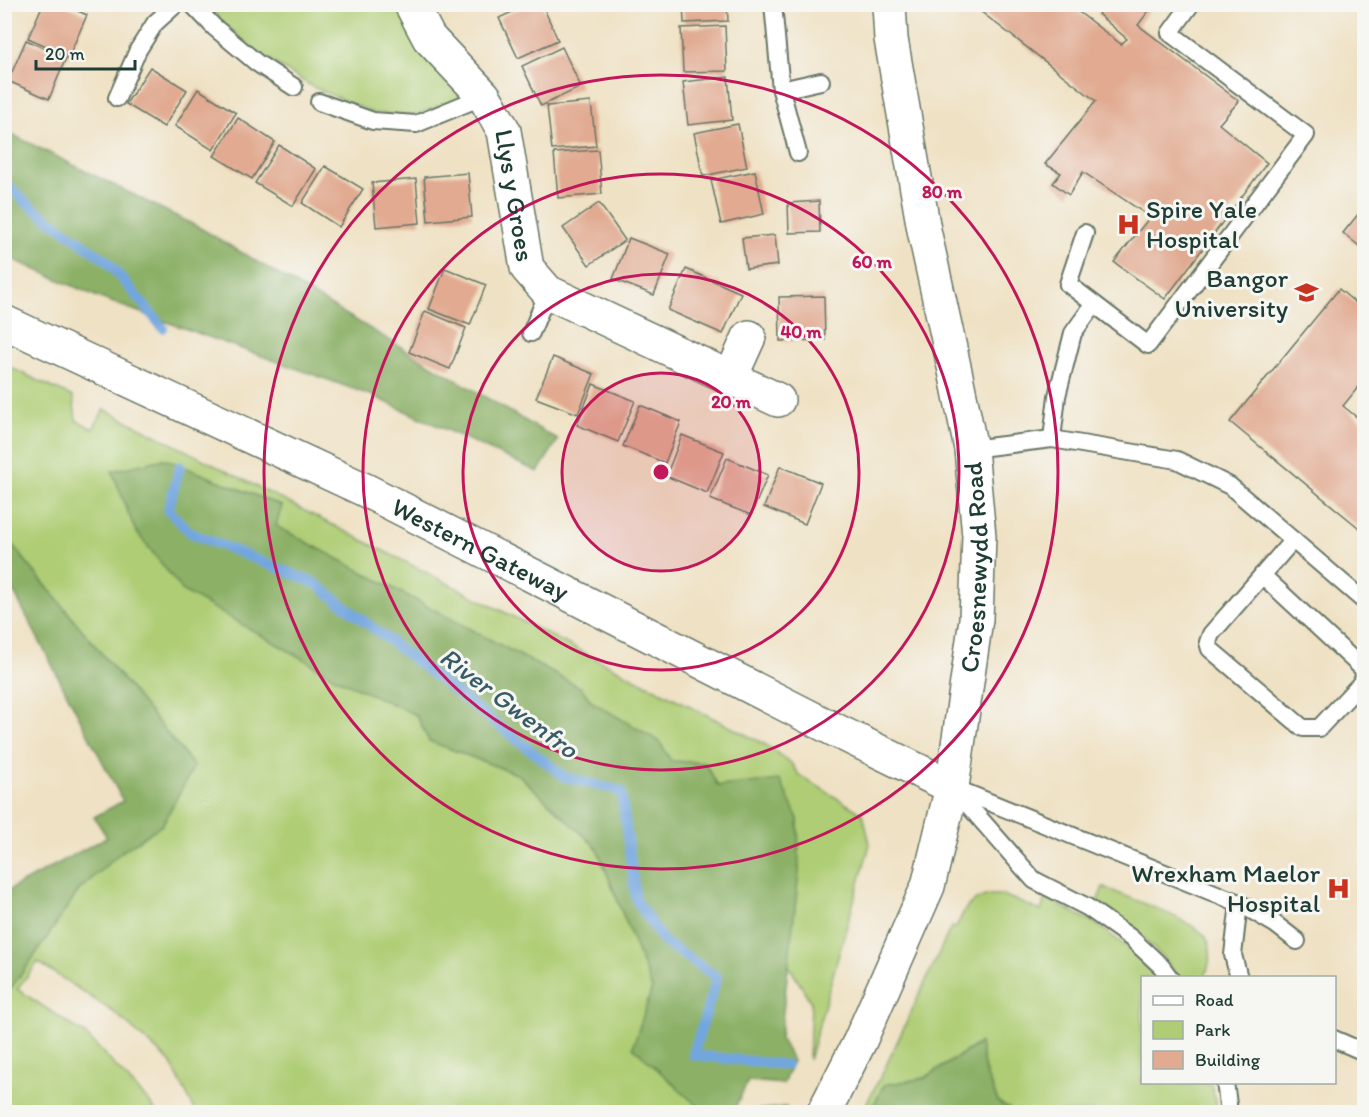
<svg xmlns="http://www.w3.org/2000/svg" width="1369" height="1117" font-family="Itim,sans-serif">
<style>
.green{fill:#afcd74;stroke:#678554;stroke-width:1.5}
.forest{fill:#8bb066;stroke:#55764d;stroke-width:1.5}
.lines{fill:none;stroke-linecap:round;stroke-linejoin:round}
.stream{stroke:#72a6df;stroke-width:10}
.building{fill:#e1aa91}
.service-casing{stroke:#687666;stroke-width:20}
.minor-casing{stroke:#687666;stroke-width:36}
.tertiary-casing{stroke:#687666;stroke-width:36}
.service{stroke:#fff;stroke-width:16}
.minor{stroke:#fff;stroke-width:33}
.tertiary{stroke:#fff;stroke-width:33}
.ring{fill:none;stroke:#c2185b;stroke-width:3}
.labels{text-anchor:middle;stroke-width:6;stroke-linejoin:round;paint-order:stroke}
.street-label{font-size:26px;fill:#1f3d34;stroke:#f6f6f2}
.poi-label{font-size:26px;fill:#1f3d34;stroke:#f6f6f2;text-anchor:end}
.water-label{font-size:27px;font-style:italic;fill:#385c67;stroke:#f6f6f2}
.centre{fill:#c2185b;stroke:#f6f6f2;stroke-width:3}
.ring-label{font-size:18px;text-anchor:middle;font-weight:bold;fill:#c2185b;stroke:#f6f6f2;stroke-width:6;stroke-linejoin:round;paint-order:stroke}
</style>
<rect width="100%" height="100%" fill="#f6f6f2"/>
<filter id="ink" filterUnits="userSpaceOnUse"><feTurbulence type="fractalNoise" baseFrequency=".0167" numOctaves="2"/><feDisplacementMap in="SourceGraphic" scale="12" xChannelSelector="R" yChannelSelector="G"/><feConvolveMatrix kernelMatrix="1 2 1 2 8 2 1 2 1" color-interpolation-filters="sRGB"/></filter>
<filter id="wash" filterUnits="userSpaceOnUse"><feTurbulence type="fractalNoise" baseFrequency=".008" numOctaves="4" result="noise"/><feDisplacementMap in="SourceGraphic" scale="24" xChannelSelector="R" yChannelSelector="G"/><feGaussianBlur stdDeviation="1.35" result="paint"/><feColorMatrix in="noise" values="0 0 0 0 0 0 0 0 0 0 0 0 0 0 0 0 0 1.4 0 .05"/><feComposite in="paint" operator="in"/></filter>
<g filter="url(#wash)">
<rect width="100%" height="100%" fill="#efe1c3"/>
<g class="green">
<polygon points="209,5 399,5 471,95 414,115 373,113 311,86 258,53 221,21"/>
<polygon points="5,365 73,397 76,420 93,429 104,409 766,745 791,763 799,775 863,814 870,844 809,1060 811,1002 787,963 798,819 718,786 705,763 671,761 659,741 592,702 581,688 276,526 281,506 164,459 338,679 417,715 429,741 519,775 597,848 652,989 634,1047 704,1112 196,1112 170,1062 115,1013 38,962 17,989 85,1034 151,1104 156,1112 5,1112 4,996 28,965 79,890 121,852 162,825 194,766 5,536"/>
<path d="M1103,887C1124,896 1195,921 1206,937C1214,950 1209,965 1205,977H1178C1157,947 1128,924 1097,902Z"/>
<path d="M989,895H1003L1041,911L1045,898L1093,922L1130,949L1155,977L1142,978V1082L1211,1083L1218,1112H1014L998,1102L985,1071L979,1043L925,1078L884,1085L870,1112H862L883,1072L951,927L956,928C964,909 968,901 989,895Z"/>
<polygon points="786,1107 783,1112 729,1112 733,1112"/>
</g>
<g class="forest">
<polygon points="5,131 200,228 558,440 538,472 373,396 100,298 5,256"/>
<polygon points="164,459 282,506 276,526 581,688 592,702 659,741 671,761 705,763 718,786 780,780 798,819 799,873 780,1038 793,1061 783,1084 748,1081 733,1112 704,1112 633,1047 652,988 597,848 519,775 429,741 416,715 338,679 183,591 135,530 112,471"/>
<polygon points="5,536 194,766 162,825 121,852 79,890 28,965 5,996 5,892 107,837 94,817 123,801 5,575"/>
<polygon points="980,1043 985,1071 998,1102 1014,1112 901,1112 901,1111 870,1112 884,1085 925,1078"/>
</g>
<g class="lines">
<g class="stream">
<polyline points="4,181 25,202 106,260 163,328"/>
<polyline points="180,466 168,510 191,533 315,583 565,777 621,791 636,900 664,942 717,977 693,1055 787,1065"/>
</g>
</g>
<g id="blocks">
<g class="building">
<polygon points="43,4 62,4 87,15 69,56 28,38"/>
<polygon points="529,4 542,4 558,40 518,58 499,18"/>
<polygon points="683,4 727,4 728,21 684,23"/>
<polygon points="971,4 1068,4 1121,44 1127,39 1098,14 1105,4 1154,4 1138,25 1239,101 1219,124 1267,163 1165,299 1114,262 1150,217 1083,172 1069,195 1053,183 1061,173 1045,164 1096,101"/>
<polygon points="725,26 727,71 683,72 681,28"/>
<polygon points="26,40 66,58 49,99 8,81"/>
<polygon points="562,47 581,87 541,106 522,66"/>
<polygon points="150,67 187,90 164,127 126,104"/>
<polygon points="728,77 732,120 688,125 683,82"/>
<polygon points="198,89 236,113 213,150 175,126"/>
<polygon points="591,102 596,146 552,150 547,106"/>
<polygon points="238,118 275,142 252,179 214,156"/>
<polygon points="738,124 747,167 703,176 694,133"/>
<polygon points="279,145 316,169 293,206 255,183"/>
<polygon points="598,150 602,194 558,198 554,153"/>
<polygon points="325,166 363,189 339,227 302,203"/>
<polygon points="755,171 764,214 721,224 711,180"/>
<polygon points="468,173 472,217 428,221 424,177"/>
<polygon points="416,179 420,223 376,227 372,183"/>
<polygon points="819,201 820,232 789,233 788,203"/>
<polygon points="599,203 625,240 589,265 563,228"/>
<polygon points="1364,207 1364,250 1343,233"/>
<polygon points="775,235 778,265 746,269 742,238"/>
<polygon points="629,238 670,254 654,295 613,279"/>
<polygon points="445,268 486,285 470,325 429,309"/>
<polygon points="686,269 741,293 723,334 668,310"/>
<polygon points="1339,289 1364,310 1364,380 1343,406 1364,423 1364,532 1230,422"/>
<polygon points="824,296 825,340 780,341 779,297"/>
<polygon points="425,311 466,328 450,369 409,352"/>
<polygon points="553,357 594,374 578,414 536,398"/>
<polygon points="593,384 635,401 618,442 577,425"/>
<polygon points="640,405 681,422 665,463 623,446"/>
<polygon points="682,435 724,452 707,493 666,476"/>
<polygon points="727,458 768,475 751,515 710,499"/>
<polygon points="780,466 821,483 805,524 764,507"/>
</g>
</g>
</g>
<g filter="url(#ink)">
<use href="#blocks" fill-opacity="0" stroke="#687666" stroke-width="1.5"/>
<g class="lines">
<defs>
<g id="service">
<polyline points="192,4 214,27 257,63 294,87"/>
<polyline points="773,4 781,90 798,153"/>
<polyline points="781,90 821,81"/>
<polyline points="117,98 138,50 155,23 176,4"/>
<polyline points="319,102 373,121 416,124 484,96"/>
<polyline points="1085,233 1068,284 1148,345 1306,135 1170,33 1191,4"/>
<polyline points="531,333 548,292"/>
<polyline points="1052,439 1057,396 1073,333 1094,304"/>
<polyline points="971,449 1052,439 1177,460 1230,486 1364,601"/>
<polyline points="1262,575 1363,669 1364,676 1362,682 1319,728 1303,728 1210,649 1208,642 1211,634 1293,540"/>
<polyline points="952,787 1239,903 1275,924 1297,941"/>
<polyline points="954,789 1034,880 1087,907 1131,938 1161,966 1170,978"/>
<polyline points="1239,903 1233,955 1239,978"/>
<polyline points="1334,1039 1364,1052"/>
<polyline points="1225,1082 1229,1112"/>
</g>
<g id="minor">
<path id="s1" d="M411,4L429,38L484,96L504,131L527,268L548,292L778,400"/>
<path id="s2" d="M4,322L365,490L837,731L952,787"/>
<polyline points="730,379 749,337"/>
</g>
<g id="tertiary">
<path id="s3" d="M824,1112L860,1041L928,886L952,787L976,619L979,536L971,449L955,371L924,230L891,39L889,4"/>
</g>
</defs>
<use href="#service" class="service-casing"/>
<use href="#minor" class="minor-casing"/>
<use href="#tertiary" class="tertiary-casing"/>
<use href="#service" class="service"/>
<use href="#minor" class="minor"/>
<use href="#tertiary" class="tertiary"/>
</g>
</g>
<circle cx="661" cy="472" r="99" fill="#c2185b" fill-opacity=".12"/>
<g class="ring">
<circle cx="661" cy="472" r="99"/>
<circle cx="661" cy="472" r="198"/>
<circle cx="661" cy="472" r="298"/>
<circle cx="661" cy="472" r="397"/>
</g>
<defs>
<symbol id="hospital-bare" viewBox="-9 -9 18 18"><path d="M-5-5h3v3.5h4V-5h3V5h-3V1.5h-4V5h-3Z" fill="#c8321e" stroke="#f6f6f2" stroke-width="2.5" paint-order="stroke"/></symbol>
<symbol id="university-bare" viewBox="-9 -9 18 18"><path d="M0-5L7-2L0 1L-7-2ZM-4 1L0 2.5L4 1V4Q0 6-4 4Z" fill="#c8321e" stroke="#f6f6f2" stroke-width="2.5" paint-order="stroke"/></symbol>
</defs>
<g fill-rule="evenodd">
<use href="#hospital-bare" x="1112" y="208" width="33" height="33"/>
<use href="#university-bare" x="1290" y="276" width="33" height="33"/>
<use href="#hospital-bare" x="1322" y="872" width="33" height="33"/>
</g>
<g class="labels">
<g class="street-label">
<text dy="9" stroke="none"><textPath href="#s1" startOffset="224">Llys y Groes</textPath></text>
<text dy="9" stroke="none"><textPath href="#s2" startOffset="528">Western Gateway</textPath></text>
<text dy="9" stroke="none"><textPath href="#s3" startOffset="572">Croesnewydd Road</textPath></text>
</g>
<g class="poi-label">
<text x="1146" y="218" text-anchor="start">Spire Yale<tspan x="1146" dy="30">Hospital</tspan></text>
<text x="1288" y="287">Bangor<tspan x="1288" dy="30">University</tspan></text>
<text x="1320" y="882">Wrexham Maelor<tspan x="1320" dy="30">Hospital</tspan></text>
</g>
<g class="water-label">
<text transform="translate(509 703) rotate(37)" y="9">River Gwenfro</text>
</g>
</g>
<circle cx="661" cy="472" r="9" class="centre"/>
<g class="ring-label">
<text x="942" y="198">80 m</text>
<text x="872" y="268">60 m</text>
<text x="801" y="338">40 m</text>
<text x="731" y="408">20 m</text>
</g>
<rect width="1369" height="1117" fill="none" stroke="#f6f6f2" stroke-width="24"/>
<rect x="1141" y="976" width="195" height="108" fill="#f6f6f2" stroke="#a0aca6" stroke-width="1.5"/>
<rect x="1153" y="996" width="30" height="9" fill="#ffffff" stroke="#a0aca6" stroke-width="1.5"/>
<text x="1195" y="1006" font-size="18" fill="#1f3d34">Road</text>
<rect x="1153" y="1021" width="30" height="18" fill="#afcd74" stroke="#a0aca6" stroke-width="1.5"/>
<text x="1195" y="1036" font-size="18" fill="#1f3d34">Park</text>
<rect x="1153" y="1051" width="30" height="18" fill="#e1aa91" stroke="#a0aca6" stroke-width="1.5"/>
<text x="1195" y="1066" font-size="18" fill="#1f3d34">Building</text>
<path d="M36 60v9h99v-9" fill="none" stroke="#1f3d34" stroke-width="3"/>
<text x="45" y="60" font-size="18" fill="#1f3d34" stroke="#f6f6f2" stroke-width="4.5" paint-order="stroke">20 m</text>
</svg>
